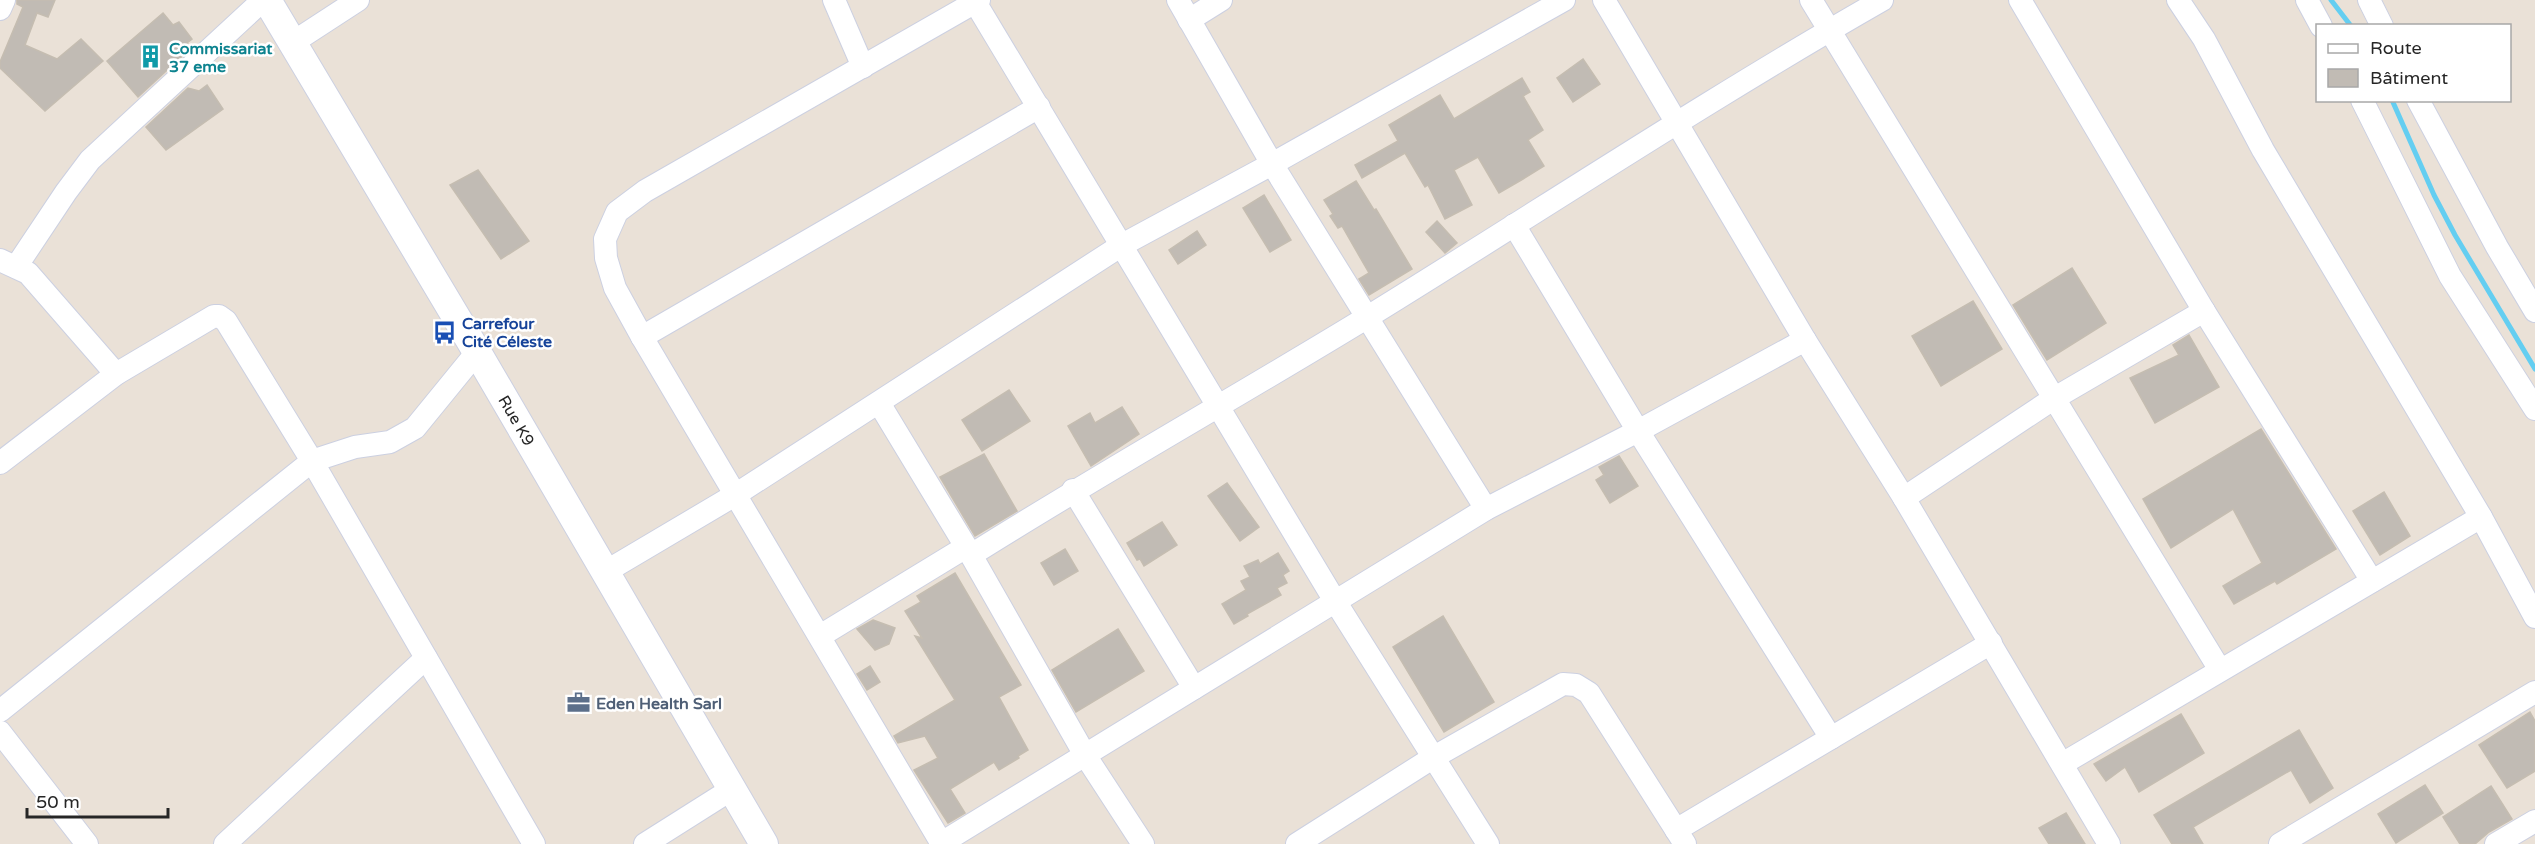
<svg xmlns="http://www.w3.org/2000/svg" width="2535" height="844" font-family="'Varela Round',sans-serif">
<style>
.lines{fill:none;stroke-linecap:round;stroke-linejoin:round}
.stream{stroke:#64cef1;stroke-width:5}
.building{fill:#c1bbb4;stroke:#c5bdb1;stroke-width:1.5}
.minor-casing{stroke:#ccd0e1;stroke-width:24}
.tertiary-casing{stroke:#ccd0e1;stroke-width:30}
.minor{stroke:#fff;stroke-width:22}
.tertiary{stroke:#fff;stroke-width:28}
.labels{text-anchor:middle;stroke-width:5;stroke-linejoin:round;paint-order:stroke}
.culture-label{font-size:16px;font-weight:bold;fill:#0d838f;stroke:#fff;text-anchor:start}
.transit-label{font-size:16px;font-weight:bold;fill:#164399;stroke:#fff;text-anchor:start}
.street-label{font-size:16px;fill:#262626;stroke:#fff}
.service-label{font-size:16px;font-weight:bold;fill:#4e5e75;stroke:#fff;text-anchor:start}
</style>
<rect width="100%" height="100%" fill="#eae1d7"/>
<g class="lines">
<g class="stream">
<polyline points="2331,0 2351,26"/>
<polyline points="2392,100 2434,195 2455,235 2535,369"/>
</g>
</g>
<g class="building">
<polygon points="17,0 55,0 48,17 37,13 25,45 57,59 81,39 103,61 45,111 0,68 0,62 23,7 17,4"/>
<polygon points="163,13 173,25 179,22 192,39 187,43 191,48 138,97 107,61"/>
<polygon points="1583,59 1600,84 1573,102 1557,78"/>
<polygon points="1522,78 1530,92 1523,96 1543,130 1528,140 1544,166 1523,179 1499,193 1478,157 1454,170 1472,205 1445,219 1428,185 1425,187 1405,153 1362,178 1355,165 1398,141 1389,125 1440,95 1454,119"/>
<polygon points="207,85 223,109 166,150 146,127 188,88 199,91"/>
<polygon points="478,170 529,241 501,259 450,185"/>
<polygon points="1356,181 1374,210 1376,209 1412,269 1369,295 1359,279 1369,273 1342,226 1338,228 1330,216 1333,214 1324,200"/>
<polygon points="1264,195 1291,240 1270,252 1243,208"/>
<polygon points="1437,221 1457,243 1445,253 1426,232"/>
<polygon points="1197,231 1206,245 1178,264 1169,250"/>
<polygon points="2072,268 2106,323 2047,360 2013,305"/>
<polygon points="1973,301 2002,349 1941,386 1912,336"/>
<polygon points="2189,335 2219,387 2155,423 2130,378 2179,355 2173,345"/>
<polygon points="1009,390 1030,421 982,451 962,420"/>
<polygon points="1122,407 1139,434 1091,466 1068,426 1090,413 1095,423"/>
<polygon points="2261,429 2336,549 2277,584 2275,581 2234,604 2223,586 2262,563 2233,509 2171,548 2143,499"/>
<polygon points="984,454 1017,511 975,536 940,477"/>
<polygon points="1619,456 1638,486 1610,503 1596,480 1604,475 1599,467"/>
<polygon points="1227,483 1259,527 1240,541 1208,496"/>
<polygon points="2384,492 2410,536 2380,555 2353,511"/>
<polygon points="1162,522 1177,545 1144,566 1140,559 1137,560 1127,543"/>
<polygon points="1065,549 1078,571 1054,585 1041,563"/>
<polygon points="1278,553 1289,571 1283,575 1287,583 1277,588 1281,595 1247,614 1248,616 1234,624 1222,604 1246,590 1241,581 1250,577 1244,566 1258,560 1260,564"/>
<polygon points="955,573 1021,685 999,697 1028,750 1018,756 1019,758 999,770 994,762 950,789 965,813 948,823 914,770 938,758 925,736 898,743 894,736 955,700 915,636 922,638 905,611 921,602 917,596"/>
<polygon points="1443,616 1494,702 1444,732 1393,647"/>
<polygon points="873,620 895,628 889,644 875,650 857,629"/>
<polygon points="1118,629 1144,671 1076,712 1052,670"/>
<polygon points="870,666 880,682 867,690 857,674"/>
<polygon points="2530,712 2535,721 2535,771 2507,788 2479,745"/>
<polygon points="2181,714 2204,753 2139,792 2125,767 2106,781 2094,764"/>
<polygon points="2299,730 2333,788 2310,803 2291,770 2193,827 2203,844 2172,844 2154,815"/>
<polygon points="2425,785 2443,813 2396,843 2378,814"/>
<polygon points="2491,786 2512,819 2489,832 2475,844 2460,844 2443,817"/>
<polygon points="2066,813 2085,844 2049,844 2039,828"/>
</g>
<g class="lines">
<defs>
<g id="minor">
<polyline points="834,0 863,67"/>
<polyline points="1178,0 1272,164 1486,509"/>
<polyline points="1604,0 1805,340 1904,498 2109,844"/>
<polyline points="1811,0 2220,670"/>
<polyline points="2020,0 2204,311 2372,581"/>
<polyline points="2178,0 2204,39 2263,150 2481,517 2535,617"/>
<polyline points="2307,0 2321,26"/>
<polyline points="2369,0 2382,26"/>
<polyline points="975,2 1335,601 1488,844"/>
<polyline points="0,9 4,0"/>
<polyline points="1189,20 1221,0"/>
<polyline points="292,43 358,0"/>
<polyline points="2362,100 2450,276 2535,409"/>
<polyline points="2418,100 2497,247 2535,311"/>
<polyline points="1514,225 1638,431 1831,738"/>
<polyline points="0,260 28,273 116,374"/>
<polyline points="16,267 66,192 90,160 263,0"/>
<polyline points="642,337 1039,107"/>
<polyline points="477,352 415,428 390,442 355,447 312,461 534,844"/>
<polyline points="879,403 971,555 1085,755 1143,844"/>
<polyline points="0,463 116,374 214,316 219,316 226,321 312,461 0,711"/>
<polyline points="1073,490 1194,688"/>
<polyline points="1904,498 2053,399 2204,311"/>
<path d="M971,555C1101,473 1235,398 1366,318C1538,212 1707,100 1882,0"/>
<polyline points="605,572 735,495 1122,245 1272,164 1564,0"/>
<polyline points="820,636 966,547"/>
<polyline points="0,732 87,844"/>
<polyline points="2062,764 2481,517"/>
<polyline points="1676,830 1991,643"/>
<polyline points="225,844 426,658"/>
<polyline points="645,844 732,789"/>
<polyline points="940,844 1486,509 1638,431 1805,340"/>
<polyline points="942,844 642,337 615,288 606,258 605,239 617,212 645,191 979,0"/>
<polyline points="1297,844 1434,757 1563,684 1576,685 1589,693 1685,844"/>
<polyline points="2280,844 2535,692"/>
<polyline points="2496,844 2535,821"/>
</g>
<g id="tertiary">
<path id="s1" d="M267,0L477,352L764,844"/>
</g>
</defs>
<use href="#minor" class="minor-casing"/>
<use href="#tertiary" class="tertiary-casing"/>
<use href="#minor" class="minor"/>
<use href="#tertiary" class="tertiary"/>
</g>
<defs>
<symbol id="building-bare" viewBox="-9 -9 18 18"><path d="M-4-6H4V6H1V3H-1V6H-4ZM-2.5-4.3h1.7v1.8h-1.7ZM.8-4.3h1.7v1.8H.8ZM-2.5-1h1.7V.8h-1.7ZM.8-1h1.7V.8H.8Z" fill="#0f9aa8" stroke="#fff" stroke-width="2.5" paint-order="stroke"/></symbol>
<symbol id="bus-bare" viewBox="-9 -9 18 18"><path d="M-5-6H5V4H4V6H2V4H-2V6H-4V4H-5ZM-3.5-4V0h7V-4ZM-3.5 1.2v1.5H-2V1.2ZM2 1.2v1.5H3.5V1.2Z" fill="#1a4fb4" stroke="#fff" stroke-width="2.5" paint-order="stroke"/></symbol>
<symbol id="office-bare" viewBox="-9 -9 18 18"><path d="M-6-3h4V-5.5h4V-3h4V5H-6ZM-1-4.5V-3h2v-1.5ZM-6 0V1H6V0Z" fill="#5c6f8a" stroke="#fff" stroke-width="2.5" paint-order="stroke"/></symbol>
</defs>
<g fill-rule="evenodd">
<use href="#building-bare" x="134" y="40" width="33" height="33"/>
<use href="#bus-bare" x="428" y="316" width="33" height="33"/>
<use href="#office-bare" x="562" y="686" width="33" height="33"/>
</g>
<g class="labels">
<g class="culture-label">
<text x="169" y="54">Commissariat<tspan x="169" dy="18">37 eme</tspan></text>
</g>
<g class="transit-label">
<text x="462" y="329">Carrefour<tspan x="462" dy="18">Cité Céleste</tspan></text>
</g>
<g class="street-label">
<text dy="6" stroke="none"><textPath href="#s1" startOffset="489">Rue K9</textPath></text>
</g>
<g class="service-label">
<text x="596" y="709">Eden Health Sarl</text>
</g>
</g>
<rect x="2316" y="24" width="195" height="78" fill="#ffffff" stroke="#a8a8a8" stroke-width="1.5"/>
<rect x="2328" y="44" width="30" height="9" fill="#ffffff" stroke="#a8a8a8" stroke-width="1.5"/>
<text x="2370" y="54" font-size="18" fill="#262626">Route</text>
<rect x="2328" y="69" width="30" height="18" fill="#c1bbb4" stroke="#a8a8a8" stroke-width="1.5"/>
<text x="2370" y="84" font-size="18" fill="#262626">Bâtiment</text>
<path d="M27 808v9h141v-9" fill="none" stroke="#262626" stroke-width="3"/>
<text x="36" y="808" font-size="18" fill="#262626" stroke="#ffffff" stroke-width="4.5" paint-order="stroke">50 m</text>
</svg>
